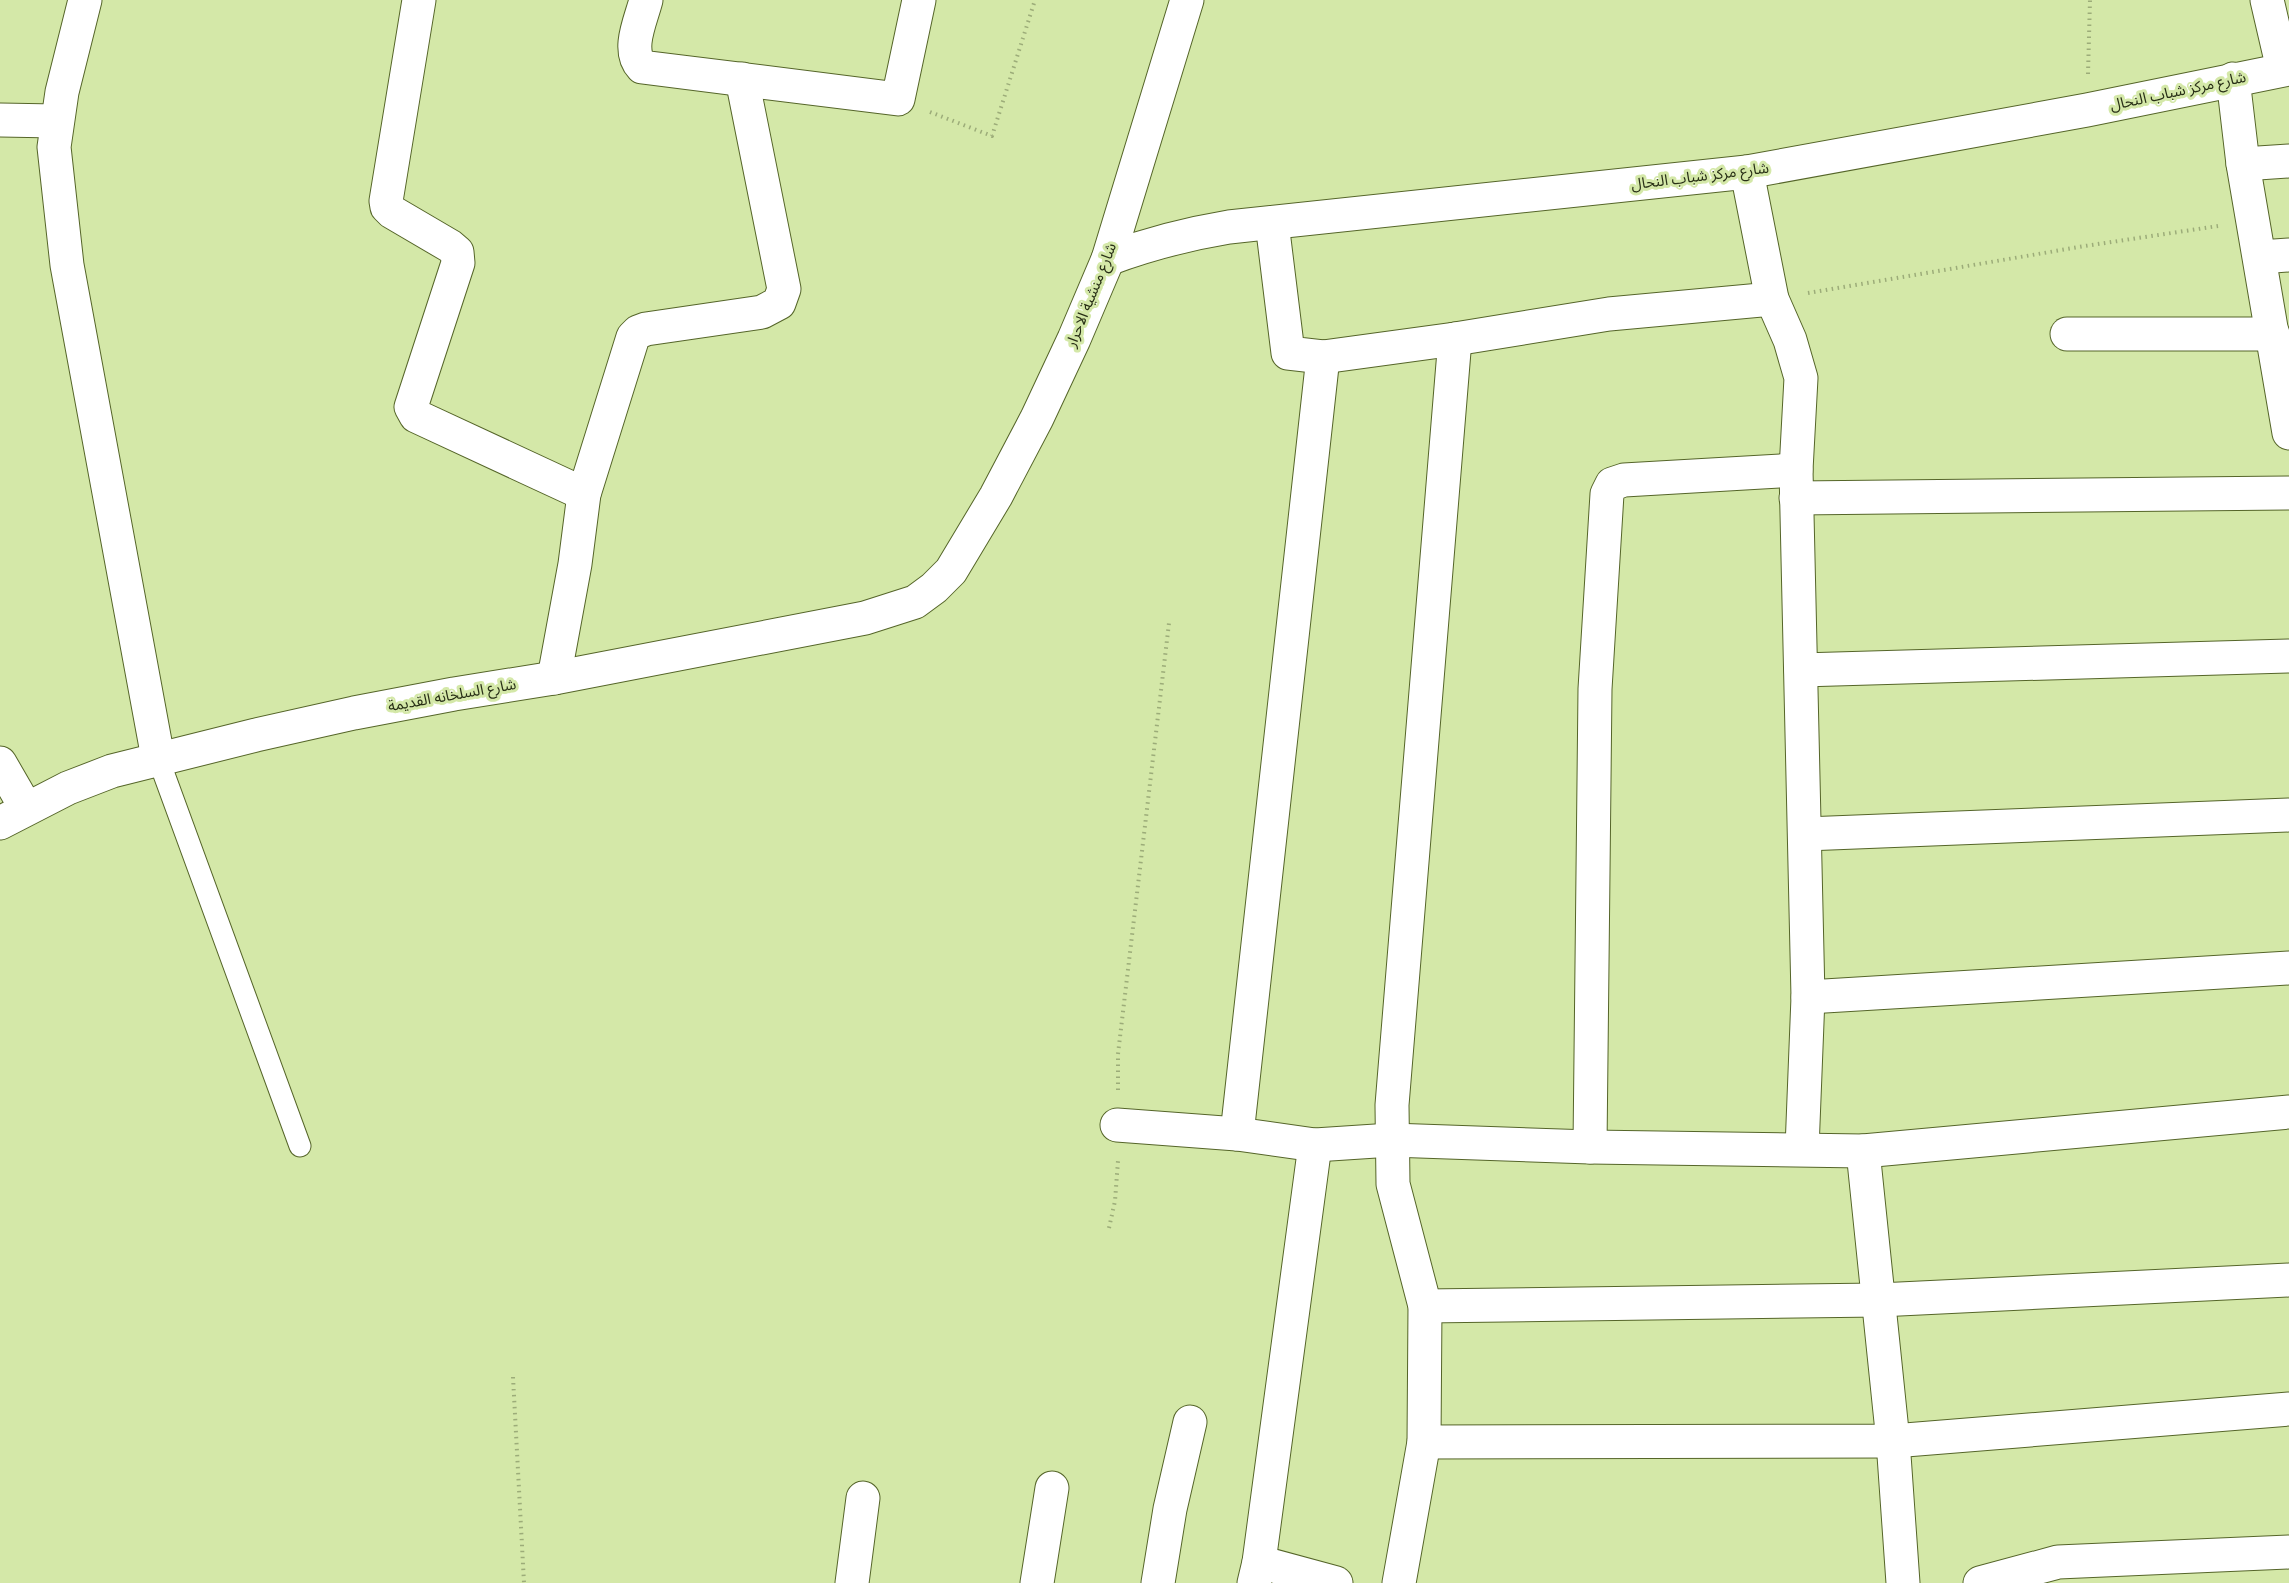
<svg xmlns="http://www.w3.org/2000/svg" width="2289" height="1583" font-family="'Public Sans','Noto Sans Arabic',sans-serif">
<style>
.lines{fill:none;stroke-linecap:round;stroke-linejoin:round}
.service-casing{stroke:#556529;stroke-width:23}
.minor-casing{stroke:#556529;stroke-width:35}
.path{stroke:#9cac79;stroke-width:4;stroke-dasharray:1.5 4.5;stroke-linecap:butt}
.service{stroke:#fff;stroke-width:21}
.minor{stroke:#fff;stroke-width:33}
.labels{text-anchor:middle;stroke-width:6;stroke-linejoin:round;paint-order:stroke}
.street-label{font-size:15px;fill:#282f16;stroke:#d4e8a8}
</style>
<rect width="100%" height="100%" fill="#d4e8a8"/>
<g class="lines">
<defs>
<polyline id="service" points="158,758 300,1146"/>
<g id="minor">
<polyline points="85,0 62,92 54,147 67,265 158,758"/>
<polyline points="419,0 386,201 387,207 392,212 450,246 457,252 458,263 411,407 416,416 584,494"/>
<path d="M646,0C641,20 626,50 642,67L898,99L919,0"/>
<polyline points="2267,0 2283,69"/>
<polyline points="2233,79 2243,164 2289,433"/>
<polyline points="0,120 56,121"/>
<polyline points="2243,164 2289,161"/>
<polyline points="1747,172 1772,299 1790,340 1801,378 1796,470 1808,997 1802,1149"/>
<polyline points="1272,223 1288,353 1323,357 1455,339 1609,314 1772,299"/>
<polyline points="2260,257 2289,255"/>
<path d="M1108,259C1148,244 1187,234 1229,227L1747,172L2087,110L2289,69"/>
<polyline points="2067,334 2273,334"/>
<polyline points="1796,498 2289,493"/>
<polyline points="1801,670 2289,656"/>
<polyline points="554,678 575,564 584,494 633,337 638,332 646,329 762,312 779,303 784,289 742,79"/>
<polyline points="0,763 26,808"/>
<polyline points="0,823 68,788 112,771 256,735 354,713 454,694 554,678 865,618 915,602 934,588 951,571 996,496 1037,418 1074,339 1108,259 1187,0"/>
<polyline points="1805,834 2289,815"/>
<polyline points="1808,997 2289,968"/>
<polyline points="1117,1125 1237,1134 1315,1145 1391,1140 1590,1147 1863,1151 2289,1112"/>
<polyline points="1237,1134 1323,357"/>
<polyline points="1590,1147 1595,689 1607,494 1612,484 1624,480 1796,470"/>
<polyline points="1863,1151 1893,1441 1903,1583"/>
<polyline points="1425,1306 1879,1300 2289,1280"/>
<polyline points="1424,1442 1893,1441 2289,1409"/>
<polyline points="1259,1562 1336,1583"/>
<polyline points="852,1583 863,1498"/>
<polyline points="1037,1583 1052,1488"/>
<polyline points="1158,1583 1170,1509 1190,1422"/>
<polyline points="1254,1583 1259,1562 1315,1145"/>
<polyline points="1399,1583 1424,1442 1425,1306 1393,1184 1392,1105 1455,339"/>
<polyline points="1980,1583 2058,1562 2289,1552"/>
</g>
</defs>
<use href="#service" class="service-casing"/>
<use href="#minor" class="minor-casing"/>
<g class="path">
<polyline points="2088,74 2090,0"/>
<polyline points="930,112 992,136 1035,0"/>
<polyline points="1808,293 2085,246 2218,226"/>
<polyline points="1118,1090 1118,1054 1169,623"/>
<polyline points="1109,1228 1115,1201 1118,1161"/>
<polyline points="513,1377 524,1583"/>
</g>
<use href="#service" class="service"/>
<use href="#minor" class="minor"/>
</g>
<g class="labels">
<g class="street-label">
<text transform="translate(2178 91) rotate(-12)" y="5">شارع مركز شباب النحال</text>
<text transform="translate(1700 176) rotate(-7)" y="5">شارع مركز شباب النحال</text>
<text transform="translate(1091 295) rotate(-68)" y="5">شارع منشية الاحرار</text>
<text transform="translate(452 695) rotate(-10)" y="5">شارع السلخانه القديمة</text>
</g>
</g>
</svg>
